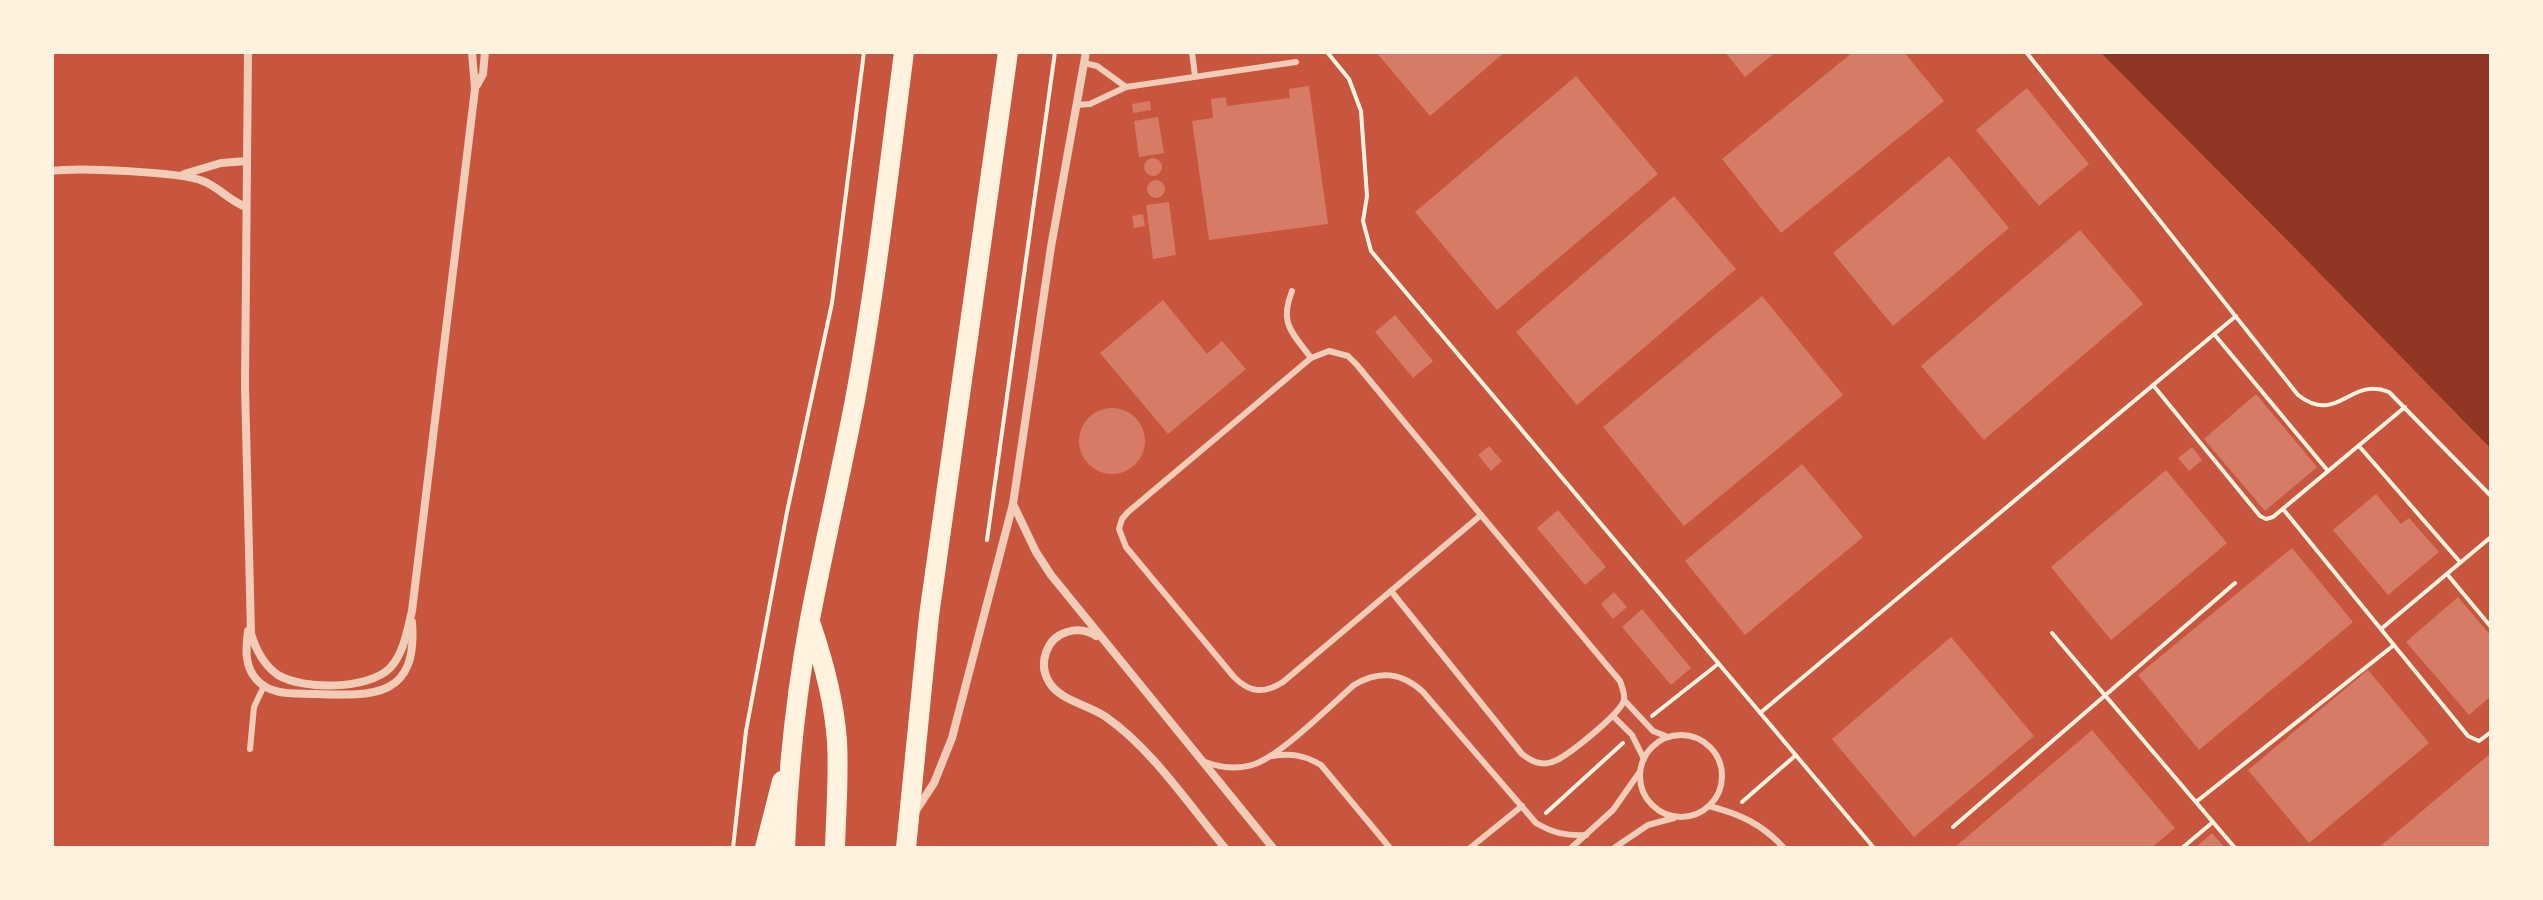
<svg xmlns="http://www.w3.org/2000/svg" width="2543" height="900" font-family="Montserrat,sans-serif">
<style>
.water{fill:#8f3625}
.pier{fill:#c8553d}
.building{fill:#d67c66}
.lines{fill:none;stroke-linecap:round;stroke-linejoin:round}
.path{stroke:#fff3e0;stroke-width:4}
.service{stroke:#f1ccb7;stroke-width:6}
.minor{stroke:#f1ccb7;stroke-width:8}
.primary{stroke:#fff3e0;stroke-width:20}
</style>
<rect width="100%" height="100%" fill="#c8553d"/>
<polygon class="water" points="2100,52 2491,52 2491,449"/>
<polygon class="pier" points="2096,52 2100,52 2294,247 2491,449 2491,453"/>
<g class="building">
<polygon points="1376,52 1505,52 1430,116"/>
<polygon points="1725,52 1776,52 1745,77"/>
<polygon points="1853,52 1904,52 1944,101 1781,233 1722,159"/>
<polygon points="1576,76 1658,174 1497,310 1415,212"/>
<polygon points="1309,86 1328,224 1209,240 1192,121 1213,118 1211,99 1226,97 1227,106 1290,98 1289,89"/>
<polygon points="2027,88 2089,164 2039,206 1976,130"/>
<polygon points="1150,101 1151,110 1133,113 1132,104"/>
<polygon points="1158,117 1164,153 1139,157 1134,121"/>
<polygon points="1949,156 2009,228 1893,326 1833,253"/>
<circle cx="1153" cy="167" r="9"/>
<circle cx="1156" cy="189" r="9"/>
<polygon points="1674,196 1736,269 1577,405 1516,332"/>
<polygon points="1169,202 1176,255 1153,259 1146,205"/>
<polygon points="1143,214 1145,226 1134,228 1132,216"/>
<polygon points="2080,230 2143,304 1984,440 1921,366"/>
<polygon points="1762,296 1843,395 1684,526 1603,427"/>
<polygon points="1163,300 1207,354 1222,341 1246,369 1168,434 1100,353"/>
<polygon points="1395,315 1433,361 1413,378 1375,332"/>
<polygon points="2256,394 2317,467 2265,511 2204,439"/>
<circle cx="1112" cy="441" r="33"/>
<polygon points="1489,446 1502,461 1491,471 1478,455"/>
<polygon points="2192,447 2202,460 2189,471 2178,458"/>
<polygon points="1802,464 1863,537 1745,635 1685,561"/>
<polygon points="2166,470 2227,543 2111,640 2051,567"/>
<polygon points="2376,494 2401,524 2409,518 2439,552 2388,595 2333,530"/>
<polygon points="1558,510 1606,567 1585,585 1537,528"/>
<polygon points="2292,548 2353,622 2199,750 2138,675"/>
<polygon points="1614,592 1627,607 1613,619 1601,604"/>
<polygon points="2458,597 2491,636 2491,696 2469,715 2406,642"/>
<polygon points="1642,609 1691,668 1671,685 1622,627"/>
<polygon points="1951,637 2034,736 1914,837 1832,739"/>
<polygon points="2368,670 2429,743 2309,843 2248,770"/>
<polygon points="2092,730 2175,828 2151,848 1954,848"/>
<polygon points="2491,753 2491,848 2378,848"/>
<polygon points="2212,833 2225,848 2195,848"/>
</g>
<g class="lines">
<g class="path">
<polyline points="1327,52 1349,79 1361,111 1367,196 1363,221 1371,251 1874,848"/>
<path d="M2026,52L2298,395C2338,426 2349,376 2389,392L2491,496"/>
<polyline points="2214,334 2328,471"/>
<polyline points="2153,385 2260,516 2266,519 2273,517 2405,407"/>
<polyline points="2359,446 2460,562"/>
<polyline points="2283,509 2468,736 2479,741 2491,732"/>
<polyline points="987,540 1055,52"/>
<polyline points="2447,574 2491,627"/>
<polyline points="2381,629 2491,537"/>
<polyline points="2052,633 2235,848"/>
<polyline points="1760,713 2236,316"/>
<polyline points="1652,716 1718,664"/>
<polyline points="1742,802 1796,755"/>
<polyline points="2196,802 2394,645"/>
<polyline points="1546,813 1623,743"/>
<polyline points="1953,827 2235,583"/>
<polyline points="733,848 746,731 787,512 832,303 864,52"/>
<polyline points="2182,848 2213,822"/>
</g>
<g class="service">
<polyline points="1192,52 1195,76"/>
<polyline points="1084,63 1097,66 1126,87"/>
<polyline points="1077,105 1090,104 1126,87 1296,62"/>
<path d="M1292,291C1279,324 1292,332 1311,358"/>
<path d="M1329,351L1348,356L1357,365L1481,515L1283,682C1264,694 1250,693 1234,677L1126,547L1119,529L1122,519L1128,512L1311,358Z"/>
<path d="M1391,591L1522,754C1531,761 1540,766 1552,762C1566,758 1621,713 1624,700C1625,693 1622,687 1620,681L1481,515"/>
<polyline points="1624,700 1653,731 1668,737"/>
<polyline points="1613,716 1632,735 1644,759"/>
<circle cx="1681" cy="776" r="41"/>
<polyline points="250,749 254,707 264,686"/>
<path d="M1272,756C1291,753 1304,755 1321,765L1390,848"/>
<path d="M1205,762C1221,768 1238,770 1255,764C1281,755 1331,705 1354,685C1379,670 1401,672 1423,692L1536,823C1553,833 1566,836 1586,835"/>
<path d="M1709,806C1740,814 1762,824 1784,848"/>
<polyline points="1470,848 1522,806"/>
<polyline points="1571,848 1613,810 1639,773"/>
<polyline points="1614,848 1648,825 1674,818"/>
</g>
<g class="minor">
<path d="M248,52L245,386L251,634C256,650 263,665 278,675C303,690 368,690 390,668C404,653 407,631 412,611L475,89L472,52"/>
<polyline points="477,85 483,74 485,52"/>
<path d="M52,171C76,167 181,172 203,181C219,187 229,201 246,207"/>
<polyline points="184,174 221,163 247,161"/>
<polyline points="1013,504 1036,552 1051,575 1273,848"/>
<path d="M248,631C246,648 244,665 256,679C271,696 294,693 314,694C374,696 418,698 412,622"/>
<path d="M1096,636C1087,630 1077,629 1067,632C1046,638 1038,664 1049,682C1059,700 1089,705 1106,717C1152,749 1189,805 1225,848"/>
<polyline points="915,812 934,783 952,738 1013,504 1051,247 1086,52"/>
</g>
<g class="primary">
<path d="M811,625C824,663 834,700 837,741C839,776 836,812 835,848"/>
<polyline points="765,848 782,781"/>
<path d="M785,848C788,772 796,694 810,619C824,546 841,473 855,400C876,285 889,168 904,52"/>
<polyline points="906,848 929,616 1008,52"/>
</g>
</g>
<rect width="2543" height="900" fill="none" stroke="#fff3e0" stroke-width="108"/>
</svg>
